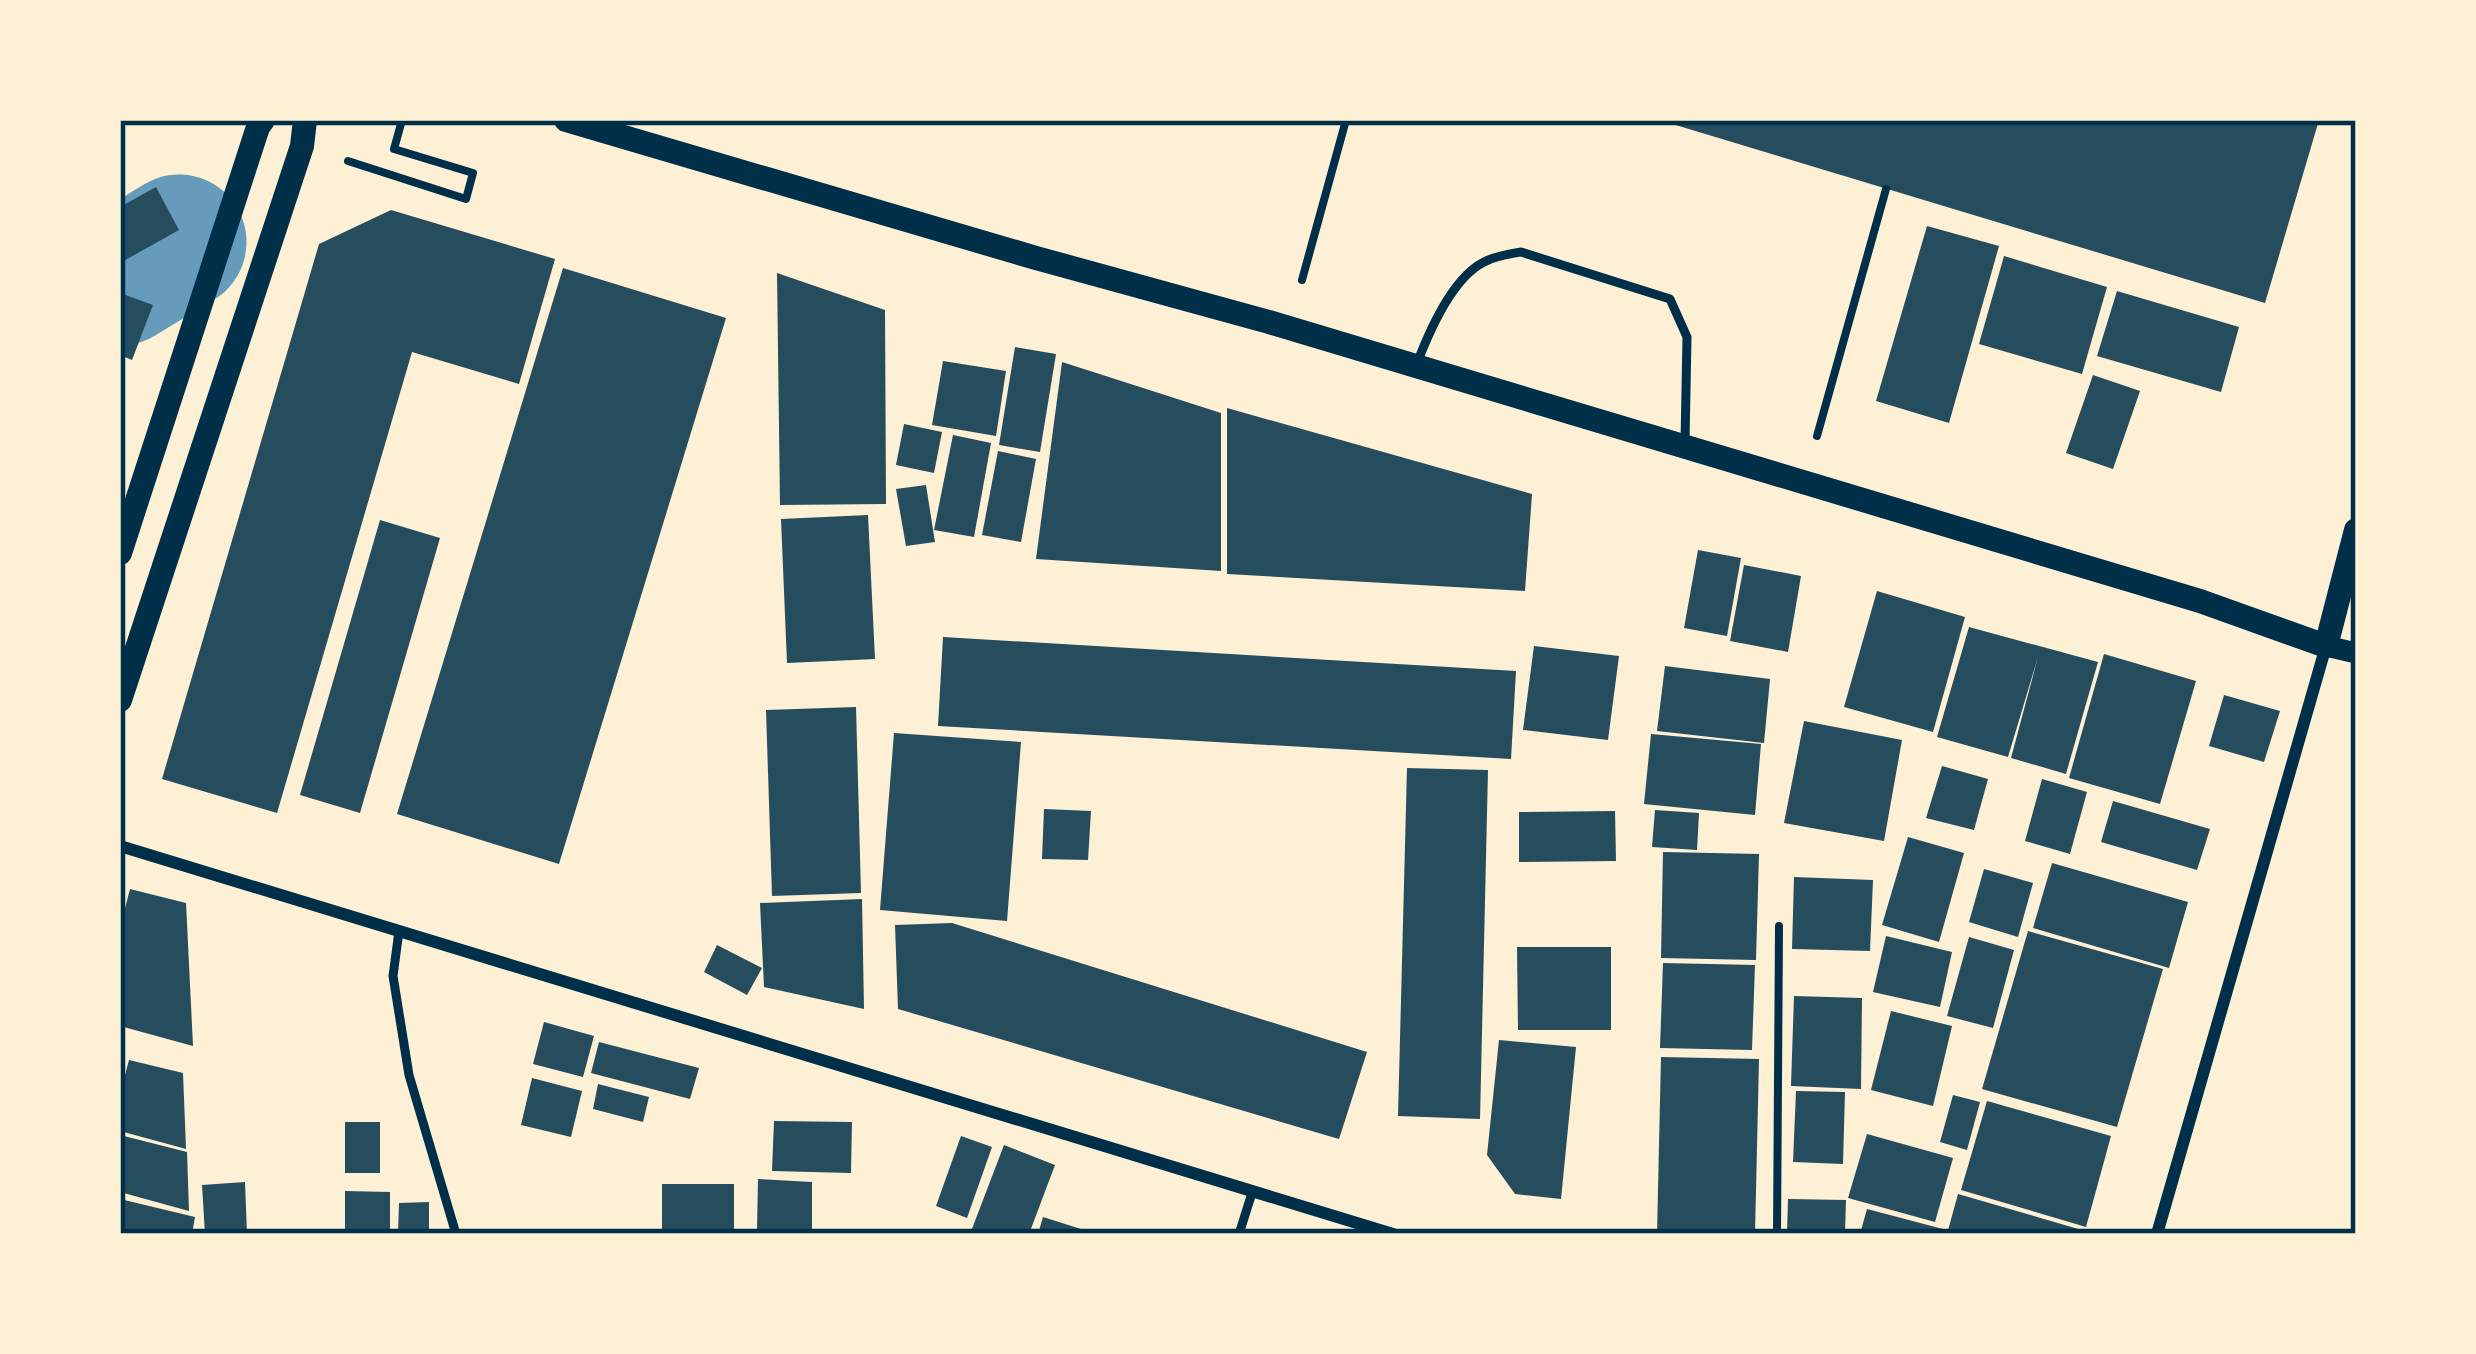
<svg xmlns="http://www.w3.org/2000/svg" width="2476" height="1354" font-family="Figtree,sans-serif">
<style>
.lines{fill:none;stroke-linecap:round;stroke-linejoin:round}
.river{stroke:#669bbc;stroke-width:135}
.building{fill:#264d5e}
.path{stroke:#003049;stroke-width:8}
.service{stroke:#003049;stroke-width:9}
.minor{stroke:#003049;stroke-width:12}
.tertiary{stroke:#003049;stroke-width:21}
.secondary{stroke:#003049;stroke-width:24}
.neatline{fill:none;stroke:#003049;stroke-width:4.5}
</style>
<rect width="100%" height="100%" fill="#fdf0d5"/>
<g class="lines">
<polyline class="river" points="120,278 179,242"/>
</g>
<g class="building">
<polygon points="1659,120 2319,120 2265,303"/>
<polygon points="156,187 179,230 120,263 120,207"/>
<polygon points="391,210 555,259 519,384 412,352 277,813 162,779 319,244"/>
<polygon points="1927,226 1999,246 1949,423 1876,401"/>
<polygon points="2004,256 2107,287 2082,374 1979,344"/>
<polygon points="563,268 726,318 559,864 397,814"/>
<polygon points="777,273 885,310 886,504 780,505"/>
<polygon points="2117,291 2239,327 2221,392 2097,356"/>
<polygon points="120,293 153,305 132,360 120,355"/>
<polygon points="1015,347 1056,354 1040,452 999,445"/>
<polygon points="943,361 1006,371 996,436 932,425"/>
<polygon points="1062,362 1221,413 1221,571 1036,559"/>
<polygon points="2093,375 2140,391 2113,469 2066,453"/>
<polygon points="1227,408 1532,494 1525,591 1227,574"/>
<polygon points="904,424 942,432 934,473 896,465"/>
<polygon points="953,435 991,443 974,537 934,530"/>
<polygon points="998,451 1036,459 1021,542 982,535"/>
<polygon points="926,485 935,542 906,546 896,489"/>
<polygon points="868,515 875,659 787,663 781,519"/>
<polygon points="380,520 440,538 360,813 300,795"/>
<polygon points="1698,550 1741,558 1727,636 1684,628"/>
<polygon points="1744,565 1801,576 1788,652 1730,641"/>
<polygon points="1877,591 1965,617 1933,732 1844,707"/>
<polygon points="1969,627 2098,662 2066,774 2011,758 2038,657 2008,757 1937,737"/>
<polygon points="943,637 1516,671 1511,759 938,726"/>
<polygon points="1534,646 1619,656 1608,740 1523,730"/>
<polygon points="2104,654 2196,681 2160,804 2069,778"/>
<polygon points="1665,666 1770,679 1764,743 1657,731"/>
<polygon points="2224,695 2280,711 2264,762 2209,746"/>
<polygon points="856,707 861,893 772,896 766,710"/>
<polygon points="1804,721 1902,740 1884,841 1784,823"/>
<polygon points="894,733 1021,742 1007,921 880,910"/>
<polygon points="1651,734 1761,744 1755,815 1644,804"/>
<polygon points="1942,766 1988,779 1974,830 1926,818"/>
<polygon points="1407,768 1488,770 1480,1119 1398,1116"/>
<polygon points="2042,779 2087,792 2070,854 2025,841"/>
<polygon points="2113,801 2210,829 2197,870 2101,842"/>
<polygon points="1044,809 1091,811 1088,860 1042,859"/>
<polygon points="1655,810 1699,813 1697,850 1652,847"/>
<polygon points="1615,811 1616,861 1519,862 1519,812"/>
<polygon points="1908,837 1964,853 1939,942 1882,925"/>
<polygon points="1663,852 1759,854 1756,960 1661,958"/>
<polygon points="2052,863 2188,902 2169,968 2033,928"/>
<polygon points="1984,869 2033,883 2018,937 1969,922"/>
<polygon points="1794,877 1873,880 1870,951 1792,949"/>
<polygon points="130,889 186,903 193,1046 120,1026 120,928"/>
<polygon points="862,899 864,1009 764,987 760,903"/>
<polygon points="952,923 1367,1052 1339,1139 898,1009 895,925"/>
<polygon points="2028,931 2163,969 2117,1127 1982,1089"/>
<polygon points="1886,936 1952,952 1940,1007 1873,992"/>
<polygon points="1969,937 2014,950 1993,1028 1947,1016"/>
<polygon points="717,945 762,968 747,995 704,972"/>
<polygon points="1517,947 1611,947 1611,1030 1518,1030"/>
<polygon points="1663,963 1755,965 1752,1050 1660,1048"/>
<polygon points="1794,996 1862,998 1861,1089 1791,1086"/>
<polygon points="1891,1011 1952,1026 1933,1106 1871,1090"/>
<polygon points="544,1022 594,1036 583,1077 533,1064"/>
<polygon points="1499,1040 1576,1047 1561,1199 1515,1194 1487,1155"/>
<polygon points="599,1042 699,1068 690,1099 591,1073"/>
<polygon points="1661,1057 1759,1059 1755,1234 1657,1234"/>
<polygon points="129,1060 183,1073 186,1149 120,1131 120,1094"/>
<polygon points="532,1078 582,1091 571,1137 521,1125"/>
<polygon points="598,1084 649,1097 643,1122 593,1109"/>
<polygon points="1796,1091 1845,1092 1843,1164 1793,1162"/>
<polygon points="1953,1095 1980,1102 1967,1150 1940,1142"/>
<polygon points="1987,1101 2111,1136 2086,1227 1961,1190"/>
<polygon points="774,1121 852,1122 851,1173 772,1171"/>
<rect x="345" y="1122" width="35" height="51"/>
<polygon points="1867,1134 1953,1158 1935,1222 1848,1198"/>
<polygon points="120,1135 187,1152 189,1211 120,1192"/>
<polygon points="961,1136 992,1147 967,1218 936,1206"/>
<polygon points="1004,1145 1055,1165 1029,1234 970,1234"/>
<polygon points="758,1179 812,1182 812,1230 757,1229"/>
<polygon points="245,1182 247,1234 205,1234 202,1185"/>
<rect x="662" y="1184" width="72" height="50"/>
<polygon points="345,1191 390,1192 390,1234 345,1234"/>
<polygon points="1958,1194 2092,1233 2092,1234 1947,1234"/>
<polygon points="120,1199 195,1217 192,1234 120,1234"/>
<polygon points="1788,1199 1846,1200 1845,1234 1787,1234"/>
<polygon points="429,1202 429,1234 398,1234 399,1203"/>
<polygon points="1867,1209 1943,1229 1941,1234 1860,1234"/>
<polygon points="1043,1217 1081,1229 1080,1234 1038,1234"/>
</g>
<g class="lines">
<g class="path">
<polyline points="348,161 466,199 473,173 394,149 402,120"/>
<polyline points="1302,280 1346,120"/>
<polyline points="1817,436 1886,189"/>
<polyline points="1777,1234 1779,926"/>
</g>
<g class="service">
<path d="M1416,366C1428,334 1452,278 1484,262C1495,256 1509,254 1521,252L1670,299L1687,337L1685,442"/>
<polyline points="399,931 393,976 409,1075 456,1234"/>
<polyline points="1239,1234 1252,1193"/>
</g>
<g class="minor">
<polyline points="120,846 1393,1234"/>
<polyline points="2157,1234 2326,646"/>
</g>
<polyline class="tertiary" points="2326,646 2356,653"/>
<g class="secondary">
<polyline points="566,120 1036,258 1269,322 2200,601 2326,646 2356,530"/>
<polyline points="120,553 258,127 263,120"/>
<polyline points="120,700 302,146 305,120"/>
</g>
</g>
<rect width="2476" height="1354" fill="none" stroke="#fdf0d5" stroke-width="246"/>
<rect x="123" y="123" width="2230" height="1108" class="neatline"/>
</svg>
